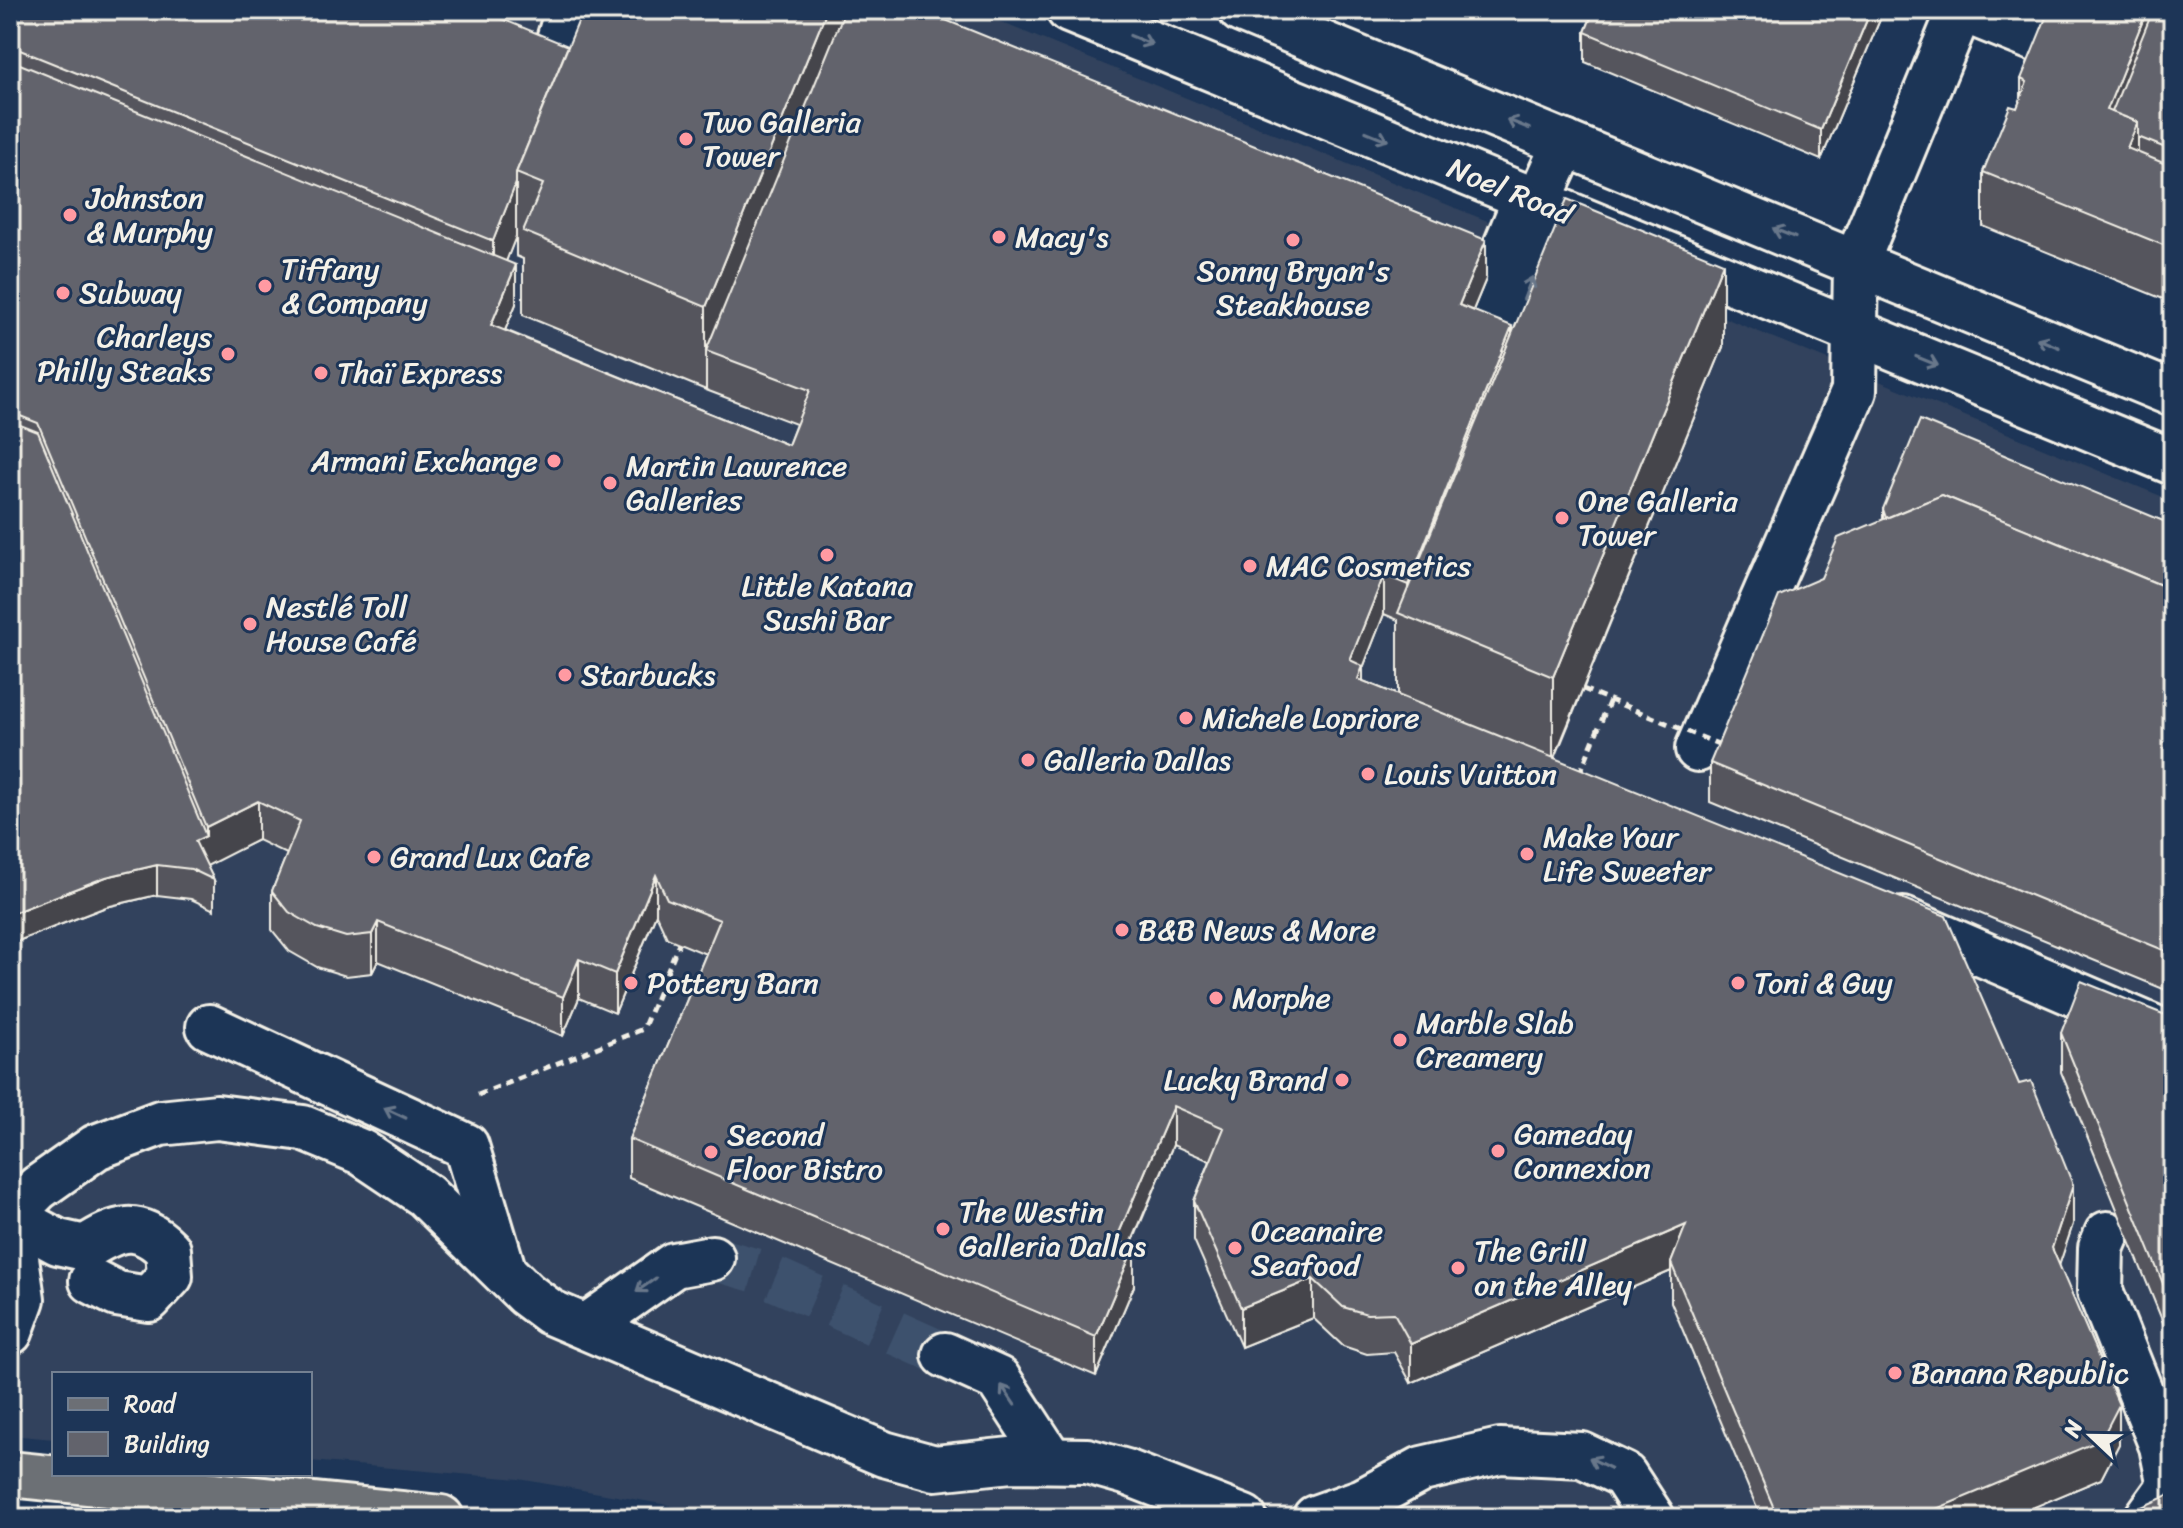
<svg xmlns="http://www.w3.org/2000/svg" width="2183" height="1528" font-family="Sriracha,sans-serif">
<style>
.built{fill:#32435d}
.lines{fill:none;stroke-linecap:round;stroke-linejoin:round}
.minor-tunnel{stroke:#3d516d;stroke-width:44;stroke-dasharray:44 22;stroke-linecap:butt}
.minor-casing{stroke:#f4f1e8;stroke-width:50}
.major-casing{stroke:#f4f1e8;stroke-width:50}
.path{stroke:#f4f1e8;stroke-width:5;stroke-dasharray:8 6;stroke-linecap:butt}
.minor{stroke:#1d3557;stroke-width:44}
.major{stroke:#6c6f75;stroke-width:44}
.path-bridge{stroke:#f4f1e8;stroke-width:5;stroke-dasharray:8 6;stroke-linecap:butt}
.wall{fill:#54555d;stroke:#f4f1e8;stroke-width:2;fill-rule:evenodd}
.shaded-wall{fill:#45454c;stroke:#f4f1e8;stroke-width:2}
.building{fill:#62636c;stroke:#f4f1e8;stroke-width:2}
.oneway{stroke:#68778a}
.poi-dot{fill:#ff9aa2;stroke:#1d3557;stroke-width:3}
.labels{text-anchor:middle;stroke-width:6;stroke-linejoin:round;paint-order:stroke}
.poi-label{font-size:30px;fill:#f4f1e8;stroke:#1d3557;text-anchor:start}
.street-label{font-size:30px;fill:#f4f1e8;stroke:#1d3557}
</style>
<rect width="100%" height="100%" fill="#1d3557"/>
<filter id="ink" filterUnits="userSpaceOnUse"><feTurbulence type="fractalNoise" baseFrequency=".0125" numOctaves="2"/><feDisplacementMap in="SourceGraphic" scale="16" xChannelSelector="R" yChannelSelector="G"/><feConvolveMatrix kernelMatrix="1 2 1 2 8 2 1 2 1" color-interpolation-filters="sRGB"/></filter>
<g filter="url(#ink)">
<polygon class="built" points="10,10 971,10 2173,501 2173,1518 712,1518 668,1505 519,1479 310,1461 310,1374 54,1374 54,1439 10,1435"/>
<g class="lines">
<polyline class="minor-tunnel" points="712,1258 757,1271 945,1355"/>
<defs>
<g id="minor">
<polyline points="1069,10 2173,462"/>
<polyline points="1241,10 2173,394"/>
<polyline points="1964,10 2055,47"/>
<polyline points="544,90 568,10"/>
<polyline points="1465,346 1520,212 1538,202 1565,143"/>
<polyline points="1498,360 1552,225 1538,202"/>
<polyline points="1698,749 1854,391 1856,263 1960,10"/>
<polyline points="1903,920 2173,1036"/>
<polyline points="209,1027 466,1146 502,1266"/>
<polyline points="10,1217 22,1299 10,1332"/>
<polyline points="2107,1234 2101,1248 2100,1291 2162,1446 2170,1486 2147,1518"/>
<path d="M92,1281L117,1294L149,1299L170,1276L168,1250C138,1220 118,1227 85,1248L58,1242L10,1216L38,1188L96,1147L160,1123L217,1117L303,1128L361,1152L425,1195L526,1294L550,1312L884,1454L935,1468L1011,1460L1087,1461L1126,1472L1244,1518"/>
<polyline points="586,1327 674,1265 712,1258"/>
<polyline points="945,1355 998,1379 1050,1459"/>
<polyline points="1315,1518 1363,1501 1422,1469 1500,1451 1582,1455 1624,1475 1652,1518"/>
</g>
<polyline id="major" points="10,1474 441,1518"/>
</defs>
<use href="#minor" class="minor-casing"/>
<use href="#major" class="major-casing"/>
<polyline class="path" points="478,1095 643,1029 679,943"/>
<use href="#minor" class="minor"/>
<use href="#major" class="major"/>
<g class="path-bridge">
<polyline points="1583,689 1723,746"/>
<polyline points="1580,773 1610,700"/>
</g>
</g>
<g class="wall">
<path d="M10,10L568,46L1486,279L1473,310L1512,335L1723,347L1555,758L2073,1224L2059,1265L2119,1444L2101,1479L2008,1518H1761L1671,1302V1271L1411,1383L1394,1352L1367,1354L1343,1346L1313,1318L1241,1347L1194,1240V1201L1210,1161L1173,1145L1131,1246L1134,1286L1096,1376L629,1178V1139L706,954L667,938L656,914L615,1013L579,998L563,1036L378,961L372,973L346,976L317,967L289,951L272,930V891L287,854L258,840L206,865L214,880V910L191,899L157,895L106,907L10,944ZM516,236V256L523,259V315L706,390L796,424L788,445L505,330L516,304L506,261ZM1384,614L1398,620V695L1363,681V668Z"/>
<polygon points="1594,10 1884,10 1821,160 1585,62 1585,32"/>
<polygon points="2173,10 2173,303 1983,226 1983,172 2017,108 2021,99 2021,79"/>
<polygon points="1883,509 2173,525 2173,993 1710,802 1710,763 1821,578 1883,519"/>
<polygon points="2173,1018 2173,1347 2061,1072 2061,1033"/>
</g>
<g class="shaded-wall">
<polygon points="827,10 861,10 706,351 706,390 706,307"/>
<polygon points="1871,10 1884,10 1821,160 1821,130"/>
<polygon points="2147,10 2169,10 2120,130 2107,110"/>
<polygon points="2138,122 2138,176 2127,148"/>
<polygon points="516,183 516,236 493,295 493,241"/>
<polygon points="1486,240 1486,279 1459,344 1459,305"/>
<polygon points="1723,263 1723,347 1553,761 1553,677"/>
<polygon points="516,265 516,304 491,364 491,325"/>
<polygon points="1512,326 1512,365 1408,617 1408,585"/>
<polygon points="1384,575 1384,614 1363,668 1363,705 1350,660"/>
<polygon points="258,801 258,840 195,872 195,841 206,836 206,827"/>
<polygon points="157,865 157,895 106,907 10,944 10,914 106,877"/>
<polygon points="656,875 656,914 615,1013 615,974"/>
<polygon points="378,922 378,961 372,973 372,934"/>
<polygon points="579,959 579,998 563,1036 563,997"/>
<polygon points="1173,1106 1173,1145 1116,1279 1116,1240"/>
<polygon points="2073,1185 2073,1224 2052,1287 2052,1248"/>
<polygon points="1686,1225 1671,1263 1671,1271 1411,1383 1411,1344"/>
<polygon points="1134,1247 1134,1286 1096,1376 1096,1337"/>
<polygon points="1313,1279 1313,1318 1241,1347 1241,1308"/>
<polygon points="2119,1405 2119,1444 2101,1479 2008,1518 1915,1518"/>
</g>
<g class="building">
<polygon points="10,10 480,10 568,46 516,173 516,183 493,241 10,46"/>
<polygon points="583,10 827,10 706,307 523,231 543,184 516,173"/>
<polygon points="845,10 921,10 1486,240 1459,305 1512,326 1408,585 1384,575 1350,660 1363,666 1358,679 1946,916 2019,1084 2031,1081 2073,1185 2052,1248 2119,1405 2101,1440 1915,1518 1778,1518 1671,1263 1686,1225 1411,1344 1394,1313 1367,1314 1343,1307 1313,1279 1241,1308 1194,1201 1224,1128 1173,1106 1116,1240 1134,1247 1096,1337 629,1139 720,920 667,899 656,875 615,974 579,959 563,997 378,922 372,934 346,937 317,928 289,912 272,891 300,821 258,801 206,827 38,423 10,412 10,60 516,265 491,325 788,445 810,390 706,351"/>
<polygon points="1594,10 1871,10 1821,130 1585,32"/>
<polygon points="2049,10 2147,10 2107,110 2138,122 2127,148 2173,167 2173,249 1983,172 2010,106 2017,108 2027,82 2021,79"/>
<polygon points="2153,10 2173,10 2173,151 2138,137 2138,122 2112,112"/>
<polygon points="1567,199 1723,263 1553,677 1398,613"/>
<polygon points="1920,420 2173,525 2173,590 1942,495 1886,518 1883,509"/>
<polygon points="10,421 38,432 206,836 195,841 214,880 191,869 157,865 106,877 10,914"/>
<polygon points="1942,495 2173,590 2173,954 1710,763 1779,596 1821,578 1838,538"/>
<polygon points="2081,981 2173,1018 2173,1308 2061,1033"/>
<polygon points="2173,1493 2173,1518 2117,1518"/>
</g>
<defs><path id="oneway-shaft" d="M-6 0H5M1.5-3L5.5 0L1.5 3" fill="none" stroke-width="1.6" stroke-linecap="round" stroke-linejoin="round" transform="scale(2)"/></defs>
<g class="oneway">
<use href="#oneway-shaft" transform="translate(1141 40) rotate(22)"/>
<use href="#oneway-shaft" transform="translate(1518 124) rotate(-158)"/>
<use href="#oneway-shaft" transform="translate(1377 136) rotate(22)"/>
<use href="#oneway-shaft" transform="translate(1784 233) rotate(-158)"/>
<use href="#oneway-shaft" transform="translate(1528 288) rotate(-69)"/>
<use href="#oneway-shaft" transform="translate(2048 343) rotate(-158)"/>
<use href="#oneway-shaft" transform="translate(1927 361) rotate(22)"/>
<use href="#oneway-shaft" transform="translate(395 1113) rotate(-155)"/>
<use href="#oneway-shaft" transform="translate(646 1285) rotate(145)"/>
<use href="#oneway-shaft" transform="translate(1008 1395) rotate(-124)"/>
<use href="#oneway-shaft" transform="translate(1600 1463) rotate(-154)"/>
</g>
</g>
<g class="poi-dot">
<circle cx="686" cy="139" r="8"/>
<circle cx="70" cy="215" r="8"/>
<circle cx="999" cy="237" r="8"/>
<circle cx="1293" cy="240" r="8"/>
<circle cx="265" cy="286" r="8"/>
<circle cx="63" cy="293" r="8"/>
<circle cx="228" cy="354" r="8"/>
<circle cx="321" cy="373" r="8"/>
<circle cx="554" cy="461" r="8"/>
<circle cx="610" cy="483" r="8"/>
<circle cx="1562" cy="518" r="8"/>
<circle cx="827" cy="555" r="8"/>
<circle cx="1250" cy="566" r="8"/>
<circle cx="250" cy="624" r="8"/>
<circle cx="565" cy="675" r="8"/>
<circle cx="1186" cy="718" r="8"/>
<circle cx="1028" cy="760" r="8"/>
<circle cx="1368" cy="774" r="8"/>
<circle cx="1527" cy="854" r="8"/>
<circle cx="374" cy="857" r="8"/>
<circle cx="1122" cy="930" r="8"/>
<circle cx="631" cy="983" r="8"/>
<circle cx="1738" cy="983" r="8"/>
<circle cx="1216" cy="998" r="8"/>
<circle cx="1400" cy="1040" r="8"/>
<circle cx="1342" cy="1080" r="8"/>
<circle cx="1498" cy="1151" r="8"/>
<circle cx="711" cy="1152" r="8"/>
<circle cx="943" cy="1229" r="8"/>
<circle cx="1235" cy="1248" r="8"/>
<circle cx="1458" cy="1268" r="8"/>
<circle cx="1895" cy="1373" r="8"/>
</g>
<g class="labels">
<g class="poi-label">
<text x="702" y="132">Two Galleria<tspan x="702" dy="34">Tower</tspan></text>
<text x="86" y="208">Johnston<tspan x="86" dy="34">&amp; Murphy</tspan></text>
<text x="1015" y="247">Macy's</text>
<text x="281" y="279">Tiffany<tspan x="281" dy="34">&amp; Company</tspan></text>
<text x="1293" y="281" text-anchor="middle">Sonny Bryan's<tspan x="1293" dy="34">Steakhouse</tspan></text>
<text x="79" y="303">Subway</text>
<text x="212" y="347" text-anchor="end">Charleys<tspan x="212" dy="34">Philly Steaks</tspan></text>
<text x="337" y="383">Thaï Express</text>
<text x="538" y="471" text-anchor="end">Armani Exchange</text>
<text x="626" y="476">Martin Lawrence<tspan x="626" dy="34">Galleries</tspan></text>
<text x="1578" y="511">One Galleria<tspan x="1578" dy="34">Tower</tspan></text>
<text x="1266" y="576">MAC Cosmetics</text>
<text x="827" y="596" text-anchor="middle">Little Katana<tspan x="827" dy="34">Sushi Bar</tspan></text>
<text x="266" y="617">Nestlé Toll<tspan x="266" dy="34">House Café</tspan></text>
<text x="581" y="685">Starbucks</text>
<text x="1202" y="728">Michele Lopriore</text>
<text x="1044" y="770">Galleria Dallas</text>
<text x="1384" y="784">Louis Vuitton</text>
<text x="1543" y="847">Make Your<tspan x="1543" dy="34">Life Sweeter</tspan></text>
<text x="390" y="867">Grand Lux Cafe</text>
<text x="1138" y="940">B&amp;B News &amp; More</text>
<text x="647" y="993">Pottery Barn</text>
<text x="1754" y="993">Toni &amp; Guy</text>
<text x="1232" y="1008">Morphe</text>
<text x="1416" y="1033">Marble Slab<tspan x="1416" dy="34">Creamery</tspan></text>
<text x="1326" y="1090" text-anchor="end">Lucky Brand</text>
<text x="1514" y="1144">Gameday<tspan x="1514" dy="34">Connexion</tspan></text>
<text x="727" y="1145">Second<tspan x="727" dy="34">Floor Bistro</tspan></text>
<text x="959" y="1222">The Westin<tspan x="959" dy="34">Galleria Dallas</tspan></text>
<text x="1251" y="1241">Oceanaire<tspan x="1251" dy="34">Seafood</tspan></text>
<text x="1474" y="1261">The Grill<tspan x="1474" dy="34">on the Alley</tspan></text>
<text x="1911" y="1383">Banana Republic</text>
</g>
<g class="street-label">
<text transform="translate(1510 191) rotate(22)" y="10">Noel Road</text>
</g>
</g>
<rect width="2183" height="1528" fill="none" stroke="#1d3557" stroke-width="40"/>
<rect x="20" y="20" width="2143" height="1488" fill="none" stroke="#f4f1e8" stroke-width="3" filter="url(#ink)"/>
<rect x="52" y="1372" width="260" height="104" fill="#1d3557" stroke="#738091" stroke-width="2"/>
<rect x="68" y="1398" width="40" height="12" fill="#6c6f75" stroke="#738091" stroke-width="2"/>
<text x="124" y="1412" font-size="24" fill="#f4f1e8">Road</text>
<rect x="68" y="1432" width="40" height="24" fill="#62636c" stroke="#738091" stroke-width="2"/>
<text x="124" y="1452" font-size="24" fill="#f4f1e8">Building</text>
<g transform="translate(2091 1436) rotate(292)" stroke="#1d3557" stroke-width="6" paint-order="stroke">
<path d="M0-6L14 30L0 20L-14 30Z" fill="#f4f1e8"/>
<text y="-12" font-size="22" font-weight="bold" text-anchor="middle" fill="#f4f1e8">N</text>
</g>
</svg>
